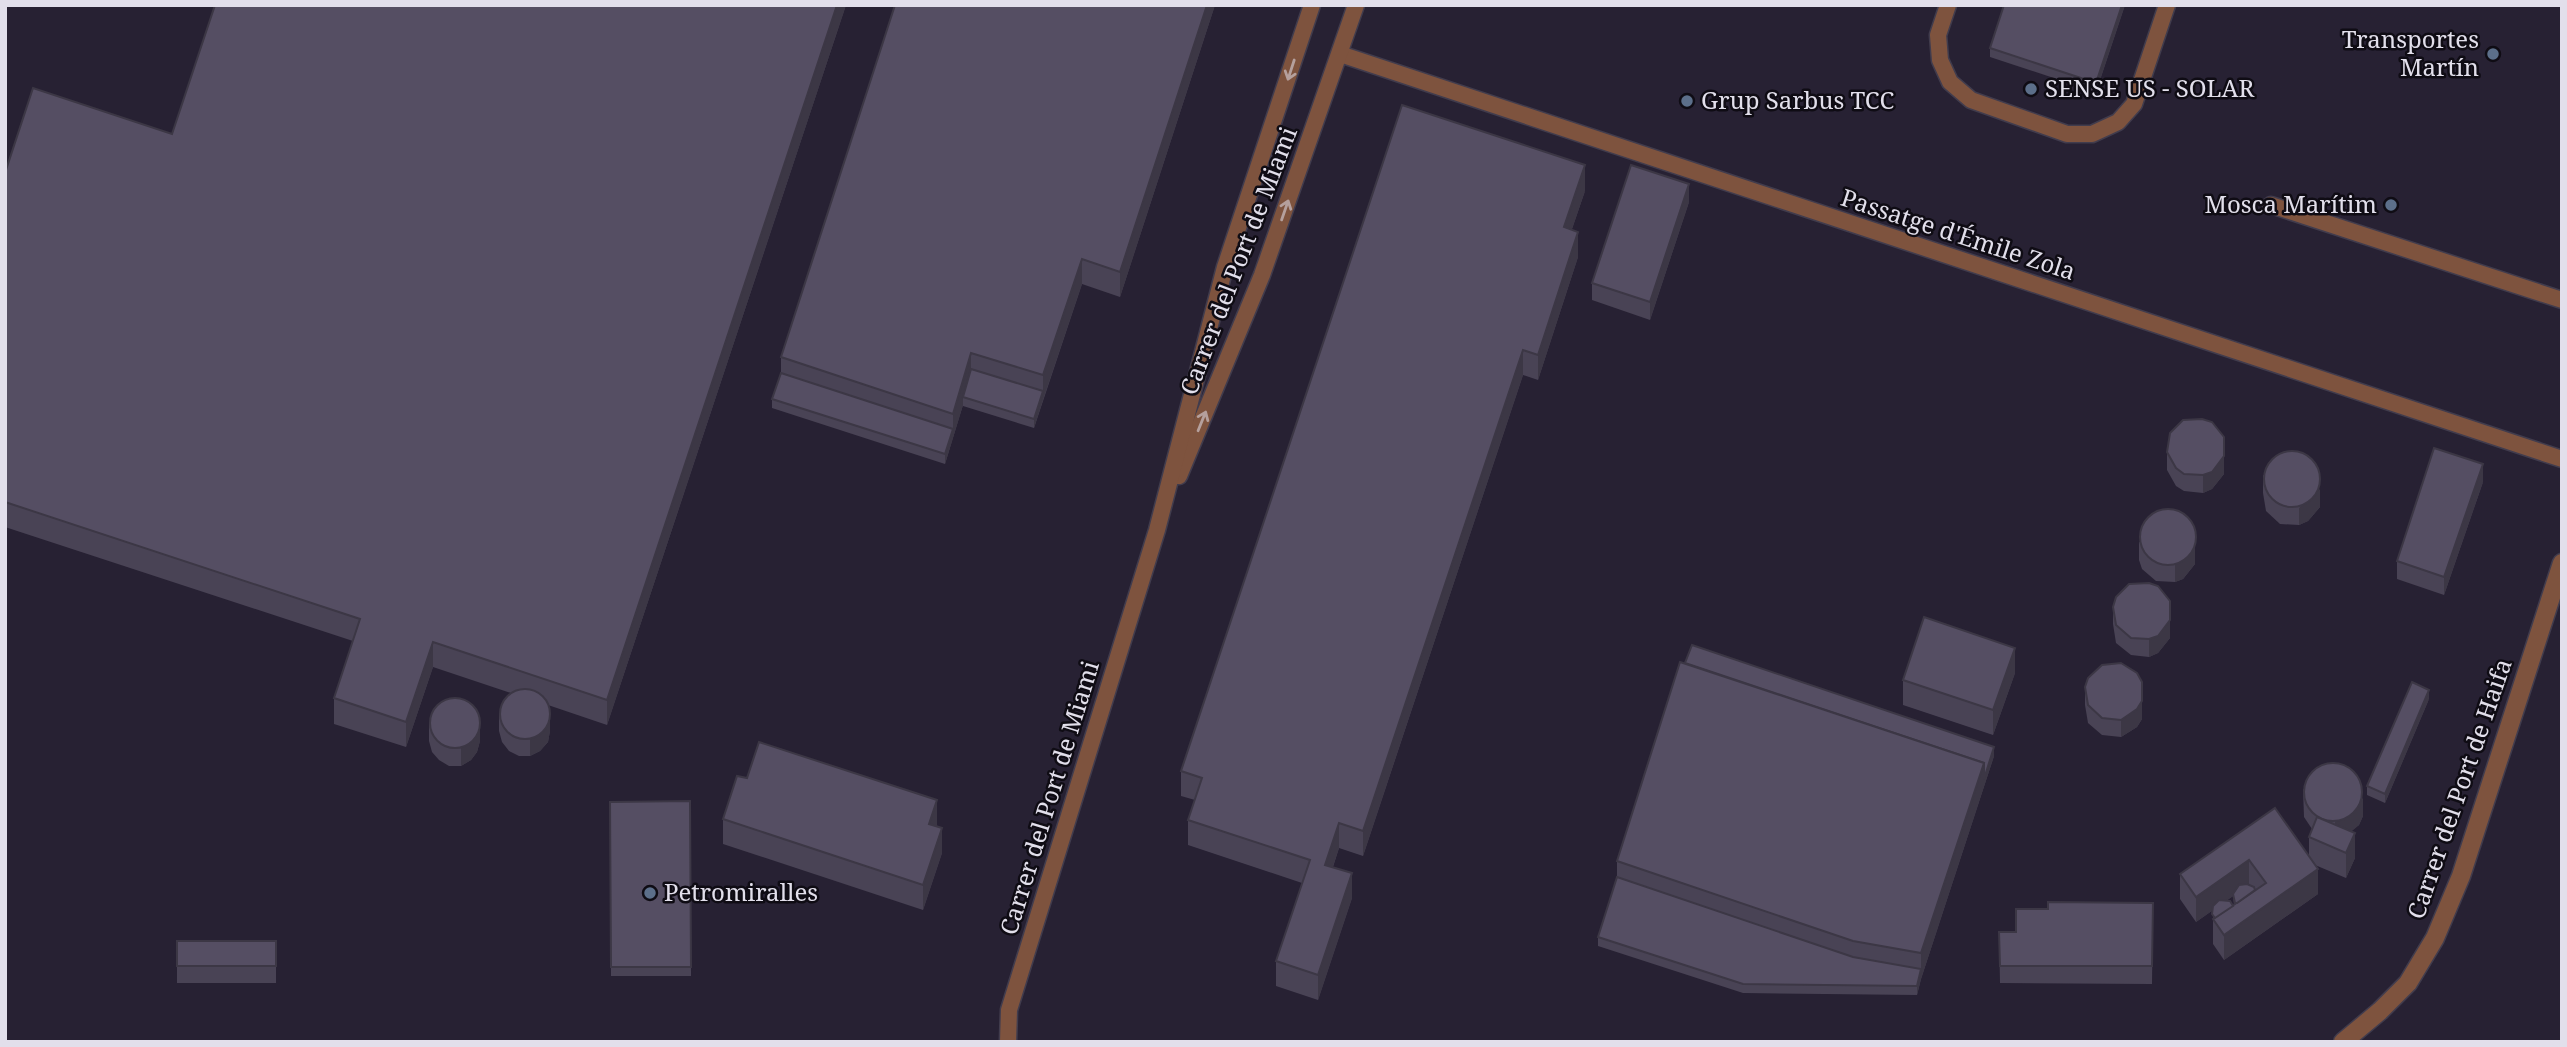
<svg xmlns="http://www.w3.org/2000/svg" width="2567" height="1047" font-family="'Noto Serif',serif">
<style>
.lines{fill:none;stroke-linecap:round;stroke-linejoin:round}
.lane-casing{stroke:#413c4d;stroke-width:19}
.street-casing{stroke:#413c4d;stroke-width:21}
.lane{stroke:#7e533e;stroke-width:16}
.street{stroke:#7e533e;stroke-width:18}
.wall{fill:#494355;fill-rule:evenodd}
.shaded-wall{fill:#3c3745}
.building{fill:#554e63;stroke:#3c3745;stroke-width:2}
.oneway{stroke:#b5a09d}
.service-dot{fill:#5c6f8a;stroke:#0f0c14;stroke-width:2.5}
.labels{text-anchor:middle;stroke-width:5;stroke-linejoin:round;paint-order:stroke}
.poi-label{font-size:24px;fill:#e2dfeb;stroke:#0f0c14;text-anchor:start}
.street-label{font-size:24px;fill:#e2dfeb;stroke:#0f0c14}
</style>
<rect width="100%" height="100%" fill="#272133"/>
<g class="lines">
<defs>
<g id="lane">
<polyline points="1948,5 1938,35 1940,60 1950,82 1971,100 2067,134 2092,134 2118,122 2134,104 2167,5"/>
<polyline points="1340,54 2562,459"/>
<polyline points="2271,205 2562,300"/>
<polyline points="1179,476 1262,275 1356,5"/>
<polyline points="1008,1042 1009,1010 1157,530 1225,267 1312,5"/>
</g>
<polyline id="street" points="2343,1042 2380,1011 2408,983 2435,938 2461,876 2562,563"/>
</defs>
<use href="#lane" class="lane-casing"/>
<use href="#street" class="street-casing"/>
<use href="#lane" class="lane"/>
<use href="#street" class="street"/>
</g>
<g class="wall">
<polygon points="846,5 607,725 548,705 550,731 548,742 540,751 530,756 519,756 509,751 502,742 499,731 499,714 511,693 433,667 406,747 334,724 334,698 353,641 5,527 5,173 172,134"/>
<polygon points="895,5 1215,5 1120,297 1082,284 1034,428 963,406 963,405 945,464 772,408 772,399 781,373 781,357"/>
<polygon points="2125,5 2096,92 1990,57 1990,48"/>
<polygon points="1585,191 1572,229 1578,257 1538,380 1523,375 1363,856 1339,848 1333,867 1352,898 1318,1000 1276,986 1276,961 1302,883 1188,845 1188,820 1195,800 1181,796 1181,771"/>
<polygon points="1689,202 1650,320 1592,300 1592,283"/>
<polygon points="2167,452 2224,474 2212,489 2203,493 2184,491 2176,486 2167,470"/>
<polygon points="2263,475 2320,507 2308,521 2299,525 2280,524 2266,511 2263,493"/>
<polygon points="2483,482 2444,595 2397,579 2397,561"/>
<polygon points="2139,542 2195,564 2183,579 2175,582 2156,581 2142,569 2139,560"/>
<polygon points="2113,607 2170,638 2158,653 2149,657 2131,655 2116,643 2113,624"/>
<polygon points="2015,673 1993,735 1903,705 1903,680"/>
<polygon points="2085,687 2142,719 2137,727 2121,737 2102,735 2088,723 2085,705"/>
<polygon points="2429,699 2385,803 2367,795 2367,786"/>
<polygon points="429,723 480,741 477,752 471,760 461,766 449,766 439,760 432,752 429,741"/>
<polygon points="1994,756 1921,979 1917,995 1743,993 1598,946 1598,937 1617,877 1617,861"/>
<path d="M2303,789L2363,816L2359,825L2351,831L2355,858L2346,878L2315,865L2318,894L2224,960L2213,944V910L2196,922L2180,899V874L2275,808L2309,856V837L2312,829L2304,817ZM2233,896L2234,905L2233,906L2227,900Z"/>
<polygon points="690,801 691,976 611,976 610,802"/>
<polygon points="723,819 937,825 942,853 923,910 723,844"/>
<polygon points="2153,903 2152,984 2000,983 1999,932 2016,932 2048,909"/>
<rect x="177" y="941" width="99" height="42"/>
</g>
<g class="shaded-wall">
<polygon points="837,5 846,5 607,725 607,700"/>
<polygon points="1207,5 1215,5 1120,297 1120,272"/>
<polygon points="2122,5 2125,5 2096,92 2096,83"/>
<polygon points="1585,165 1585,191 1564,252 1564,227"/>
<polygon points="1689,184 1689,202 1650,320 1650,302"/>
<polygon points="1578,232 1578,257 1538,380 1538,355"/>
<polygon points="1082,259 1082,284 1043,400 1043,375"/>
<polygon points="1523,350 1523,375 1363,856 1363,831"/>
<polygon points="971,353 971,378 963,397 963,405 945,464 945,454 953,429 953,414"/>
<polygon points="1043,391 1043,400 1034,428 1034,419"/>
<polygon points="2224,456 2224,474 2212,489 2203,493 2203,475"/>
<polygon points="2483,464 2483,482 2444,595 2444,577"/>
<polygon points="2320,489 2320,507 2308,521 2299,525 2299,508"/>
<polygon points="2195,546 2195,564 2183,579 2175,582 2175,565"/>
<polygon points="2170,620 2170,638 2158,653 2149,657 2149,639"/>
<polygon points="433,642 433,667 406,747 406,722"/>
<polygon points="2015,648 2015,673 1993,735 1993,710"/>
<polygon points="2429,690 2429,699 2385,803 2385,794"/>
<polygon points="2142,701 2142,719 2137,727 2121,737 2121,720"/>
<polygon points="550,714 550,731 548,742 540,751 530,756 530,739"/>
<polygon points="480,723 480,741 477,752 471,760 461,766 461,748"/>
<polygon points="1994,747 1994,756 1921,979 1921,953 1984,763"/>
<polygon points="2363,798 2363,816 2359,825 2345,837 2335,840 2335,822"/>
<polygon points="937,800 937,825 929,849 929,824"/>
<polygon points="1339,823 1339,848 1325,890 1325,865"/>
<polygon points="942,828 942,853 923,910 923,885"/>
<polygon points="2355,833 2355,858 2346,878 2346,853"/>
<polygon points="2249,860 2249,885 2196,922 2196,897"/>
<polygon points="2318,869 2318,894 2224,960 2224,935"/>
<polygon points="1352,873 1352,898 1318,1000 1318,975"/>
<polygon points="1921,969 1921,979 1917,995 1917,986"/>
</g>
<g class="building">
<polygon points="215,5 837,5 607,700 433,642 406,722 334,698 360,619 5,502 5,173 33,88 172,134"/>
<polygon points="895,5 1207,5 1120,272 1082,259 1043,375 971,353 953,414 781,357"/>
<polygon points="2004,5 2122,5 2096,83 1990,48"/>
<polygon points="1402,105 1585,165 1564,227 1578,232 1538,355 1523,350 1363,831 1339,823 1325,865 1352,873 1318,975 1276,961 1310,860 1188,820 1202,778 1181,771"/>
<polygon points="1631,165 1689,184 1650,302 1592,283"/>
<polygon points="971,369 1043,391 1034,419 963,397"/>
<polygon points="781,373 953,429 945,454 772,399"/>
<polygon points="2202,419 2212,422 2224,437 2224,456 2212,472 2203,475 2184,474 2176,468 2167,452 2170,433 2183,420"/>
<polygon points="2434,448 2483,464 2444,577 2397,561"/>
<circle cx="2292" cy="479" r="28"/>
<circle cx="2168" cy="537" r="28"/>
<polygon points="2149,583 2158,586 2170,601 2170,620 2158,636 2149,639 2131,638 2116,625 2113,607 2116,597 2129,584"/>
<polygon points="1924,617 2015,648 1993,710 1903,680"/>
<polygon points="1692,645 1994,747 1984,779 1984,763 1685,663"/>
<polygon points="1680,662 1984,763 1921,953 1853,941 1617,861"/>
<polygon points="2121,663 2137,673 2142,682 2142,701 2137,709 2121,720 2102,718 2088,705 2085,687 2088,678 2102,665"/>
<polygon points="2412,682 2429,690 2385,794 2367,786"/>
<circle cx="525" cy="714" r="25"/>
<circle cx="455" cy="723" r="25"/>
<polygon points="759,742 937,800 929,824 942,828 923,885 723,819 737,776 747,778"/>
<circle cx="2333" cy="792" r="29"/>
<polygon points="690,801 691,967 611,967 610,802"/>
<polygon points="2275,808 2318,869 2224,935 2213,919 2266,883 2249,860 2196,897 2180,874"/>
<polygon points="2317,817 2355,833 2346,853 2309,837"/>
<polygon points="1617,877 1853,957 1921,969 1917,986 1743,984 1598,937"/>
<polygon points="2247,884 2254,887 2255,890 2237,903 2235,903 2233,894 2239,885"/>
<polygon points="2219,900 2230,901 2233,906 2215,918 2212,914 2213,906"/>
<polygon points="2048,902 2153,903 2152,966 2000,966 1999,932 2016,932 2016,909 2048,909"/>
<rect x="177" y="941" width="99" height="25"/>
</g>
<defs><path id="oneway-shaft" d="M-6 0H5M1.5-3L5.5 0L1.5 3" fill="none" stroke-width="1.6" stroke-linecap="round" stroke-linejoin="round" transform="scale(1.75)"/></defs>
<g class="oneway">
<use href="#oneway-shaft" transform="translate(1291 70) rotate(108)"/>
<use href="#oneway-shaft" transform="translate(1285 210) rotate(-71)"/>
<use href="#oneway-shaft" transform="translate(1202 421) rotate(-68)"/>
</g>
<g class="service-dot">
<circle cx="2493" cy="54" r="7"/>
<circle cx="2031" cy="89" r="7"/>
<circle cx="1687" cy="101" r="7"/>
<circle cx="2391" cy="205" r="7"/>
<circle cx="650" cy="893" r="7"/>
</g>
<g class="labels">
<g class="poi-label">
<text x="2479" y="48" text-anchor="end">Transportes<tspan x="2479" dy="28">Martín</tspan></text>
<text x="2045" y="97">SENSE US - SOLAR</text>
<text x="1701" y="109">Grup Sarbus TCC</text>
<text x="2377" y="213" text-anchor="end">Mosca Marítim</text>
<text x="664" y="901">Petromiralles</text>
</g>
<g class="street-label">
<text transform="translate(1958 235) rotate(18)" y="8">Passatge d'Émile Zola</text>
<text transform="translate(1239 261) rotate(-69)" y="8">Carrer del Port de Miami</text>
<text transform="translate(2460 789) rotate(-71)" y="8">Carrer del Port de Haifa</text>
<text transform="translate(1050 798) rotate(-73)" y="8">Carrer del Port de Miami</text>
</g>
</g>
<rect width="2567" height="1047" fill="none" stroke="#e2dfeb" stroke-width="14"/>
</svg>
